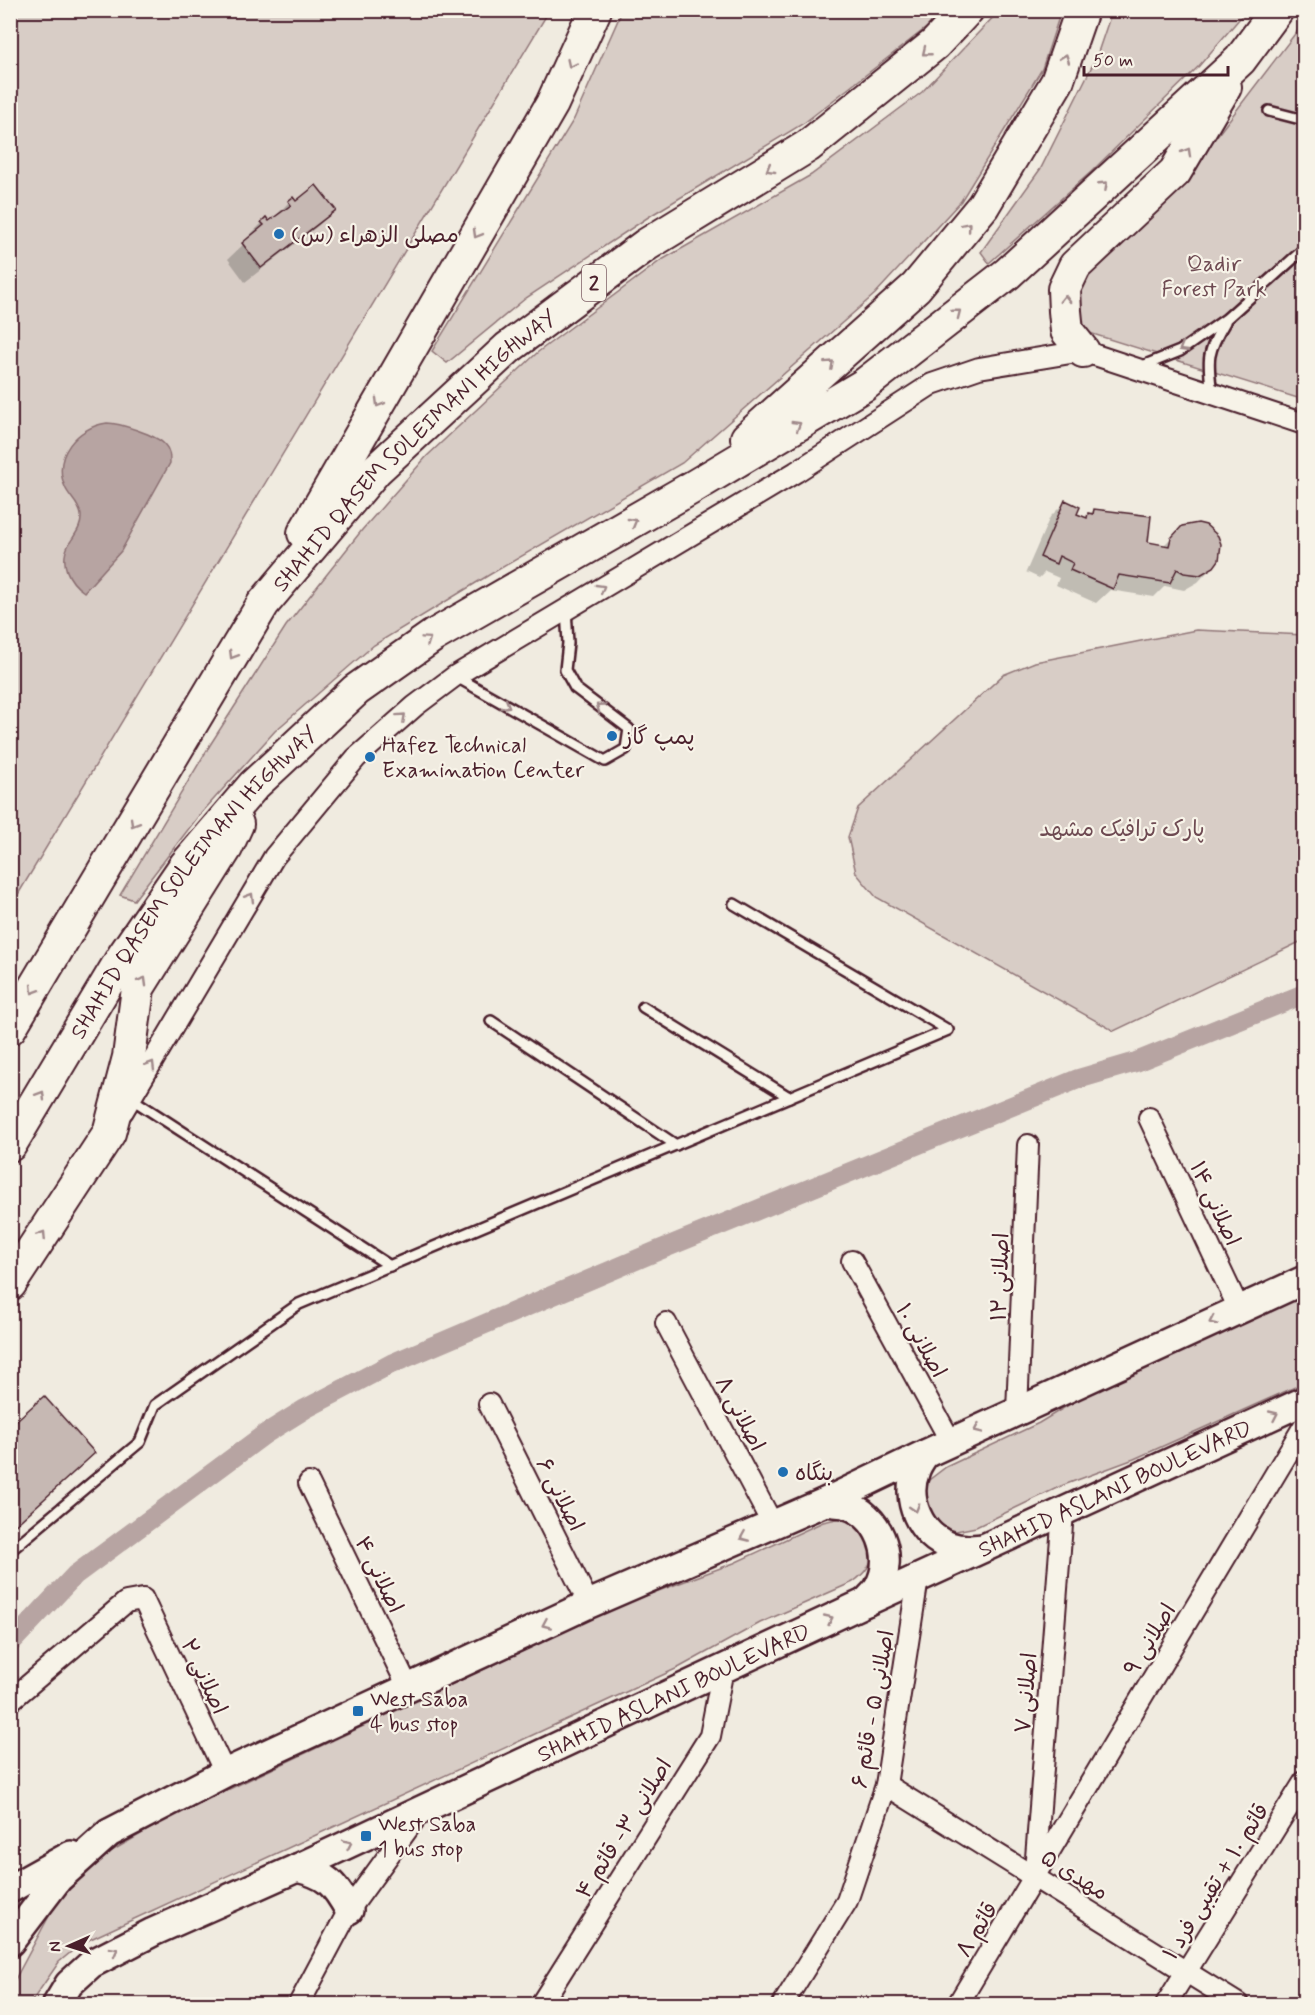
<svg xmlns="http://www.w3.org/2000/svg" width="1315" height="2015" font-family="Mynerve,'Playpen Sans Arabic',sans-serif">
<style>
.green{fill:#d8cdc6;stroke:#917678;stroke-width:1.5}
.water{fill:#b7a4a2;stroke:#8b6f72;stroke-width:1.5}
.shadow{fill:#0003}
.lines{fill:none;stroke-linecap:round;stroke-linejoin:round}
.canal{stroke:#b7a4a2;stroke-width:20}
.building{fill:#c6b8b3;stroke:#4a1f2b;stroke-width:1.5}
.service-casing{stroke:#4a1f2b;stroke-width:14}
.minor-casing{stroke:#4a1f2b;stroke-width:24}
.secondary-casing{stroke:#4a1f2b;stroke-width:32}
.trunk-casing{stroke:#4a1f2b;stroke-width:36}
.service{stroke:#f7f3e8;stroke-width:9}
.minor{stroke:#f7f3e8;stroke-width:20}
.secondary{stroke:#f7f3e8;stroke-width:27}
.trunk{stroke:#f7f3e8;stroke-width:32}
.oneway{stroke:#a0898a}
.poi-dot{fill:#1f6fb2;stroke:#f7f3e8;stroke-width:2}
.labels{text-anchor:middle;stroke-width:4.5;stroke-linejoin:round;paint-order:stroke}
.shield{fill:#f7f3e8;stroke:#7e5f64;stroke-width:1.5}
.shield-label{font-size:21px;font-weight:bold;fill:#4a1f2b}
.poi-label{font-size:22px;fill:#4a1f2b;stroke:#f7f3e8;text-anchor:start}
.park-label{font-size:22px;fill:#6e4a52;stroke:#f7f3e8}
.street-label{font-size:22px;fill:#4a1f2b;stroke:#f7f3e8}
</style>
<rect width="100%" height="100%" fill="#f0ebe0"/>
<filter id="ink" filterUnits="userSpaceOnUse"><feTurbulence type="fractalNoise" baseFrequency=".0167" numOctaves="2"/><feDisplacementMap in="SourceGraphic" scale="12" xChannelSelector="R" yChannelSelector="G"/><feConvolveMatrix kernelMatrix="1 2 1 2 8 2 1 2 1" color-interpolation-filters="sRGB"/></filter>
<g filter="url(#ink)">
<g class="green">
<polygon points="1000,10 1061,11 1042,69 961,201 875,294 682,463 489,575 374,645 275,731 197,818 134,900 120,895 210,745 286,626 362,530 427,456 538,352 660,261 811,175 922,92"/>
<polygon points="11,11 549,11 11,906"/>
<polygon points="622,11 943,11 926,28 804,123 650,216 526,298 447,363 432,351 574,119"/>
<polygon points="1112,11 1246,11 1199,66 1091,172 989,263 981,252 1041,168 1096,58"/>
<polygon points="1304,22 1304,400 1080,330 1081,277 1187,175"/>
<polygon points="1196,630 1304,635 1304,940 1114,1031 876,897 856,873 848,837 858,808 1003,675 1035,662"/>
<polygon points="1304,1293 1304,1383 1134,1459 1061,1486 976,1527 956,1531 939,1528 928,1514 924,1497 929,1480 946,1467 1039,1423 1103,1384"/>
<path d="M841,1518C875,1531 885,1559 853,1582L760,1623L680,1667L82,1943L59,1962L30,2004H11V1987L55,1905L98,1859L170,1817L623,1604L734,1563L823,1522Z"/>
</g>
<path class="water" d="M107,423C119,423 157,435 165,445C170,450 170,457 170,463L121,551L84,592C68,581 59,562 69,544C75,534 82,527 81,515C79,503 69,497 65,487C52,456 77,427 107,423Z"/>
<g class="shadow">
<polygon points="289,202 334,210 319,225 245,282 228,259 248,240 247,238 262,223 266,220 269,223"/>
<polygon points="1065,502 1075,515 1084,519 1094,510 1146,544 1163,546 1177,532 1213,566 1198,582 1184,590 1165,586 1154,597 1110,590 1096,603 1056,585 1059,578 1045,572 1039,578 1026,572 1050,517"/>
</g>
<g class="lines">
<polyline class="canal" points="10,1644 75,1575 265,1434 305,1409 391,1364 657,1251 1078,1079 1136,1062 1304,994"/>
</g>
<g class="building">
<polygon points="316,185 336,210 261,268 242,243 264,225 261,222 266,217 269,221 291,205 288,201 293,197 296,201"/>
<polygon points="1065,500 1080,507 1077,514 1087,518 1088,513 1093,514 1094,509 1151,516 1148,542 1169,546 1171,538 1182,526 1198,523 1206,525 1218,536 1221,544 1219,560 1214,567 1200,575 1184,573 1177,569 1170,583 1119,575 1113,589 1070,570 1073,563 1059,556 1056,564 1040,557"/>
<polygon points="44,1396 95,1453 10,1530 10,1426"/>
</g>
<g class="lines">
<defs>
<g id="service">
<polyline points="1269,111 1304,120"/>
<polyline points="1140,367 1180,351 1226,319 1304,249"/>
<path d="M1212,393C1207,359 1207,352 1225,322"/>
<polyline points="455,676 605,761 626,749 629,729 575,688 565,670 568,643 566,609"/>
<polyline points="643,1007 789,1097"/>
<polyline points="491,1021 676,1145"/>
<polyline points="132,1099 390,1266"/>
<polyline points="10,1551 140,1442 155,1405 299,1304 948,1030 734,904"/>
</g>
<g id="minor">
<polyline points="123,1111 274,857 356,758 415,706 455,676 796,472 932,384 979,368 1083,351 1304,424"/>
<polyline points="1149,1118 1239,1309"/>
<polyline points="852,1261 951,1442"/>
<polyline points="666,1323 773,1525"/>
<polyline points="489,1404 589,1604"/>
<polyline points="1017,1411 1028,1145"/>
<polyline points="309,1483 408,1687"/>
<polyline points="10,1701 126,1602 143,1599 225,1773"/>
<polyline points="886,1785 1238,2004"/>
<polyline points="1035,1871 1063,1512"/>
<polyline points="299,2004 349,1910 420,1812"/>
<polyline points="541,2004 710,1736 723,1669"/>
<polyline points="783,2004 847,1901 886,1785 918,1578"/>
<polyline points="958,2004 1304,1426"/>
<polyline points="1166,2004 1304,1782"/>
</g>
<g id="secondary">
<path d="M925,1454C922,1459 918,1464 916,1470C904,1499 920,1536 950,1546C962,1550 971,1549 983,1548"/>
<path d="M825,1502C831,1503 838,1503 844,1504C879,1514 896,1556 878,1588C875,1593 870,1597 866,1602"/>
<path d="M297,1868C327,1875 334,1883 349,1910"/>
<polyline points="10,1889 71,1855"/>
<polyline points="10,1942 58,1879 109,1833 225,1773 589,1604 825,1502 925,1454 1304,1280"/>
<path id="s1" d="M57,2004L69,1984L91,1964L153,1932L297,1868L866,1602L1304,1401"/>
</g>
<g id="trunk">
<polyline points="1083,351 1067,331 1065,311 1064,289 1075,266 1175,172 1225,87"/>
<polyline points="747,438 916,287 983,206 1057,82 1082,10"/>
<polyline points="304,533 552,104 595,10"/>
<path id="s2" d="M10,1028L263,604L376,470L508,348L646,245L808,146L935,44L967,10"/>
<path id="s3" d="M10,1145L124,955L185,866L254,785L356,690L433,636L693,487L864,385L1007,274L1240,60L1277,10"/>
<polyline points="10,1284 109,1133 129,1057 138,988 226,848 237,824"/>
</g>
</defs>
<use href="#service" class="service-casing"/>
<use href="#minor" class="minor-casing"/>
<use href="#secondary" class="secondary-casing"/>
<use href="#trunk" class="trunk-casing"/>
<use href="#service" class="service"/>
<use href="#minor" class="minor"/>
<use href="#secondary" class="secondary"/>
<use href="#trunk" class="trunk"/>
</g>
<defs><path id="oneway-chevron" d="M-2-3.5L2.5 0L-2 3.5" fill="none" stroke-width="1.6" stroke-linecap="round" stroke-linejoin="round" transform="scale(1.5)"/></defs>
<g class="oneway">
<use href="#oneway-chevron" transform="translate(926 52) rotate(141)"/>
<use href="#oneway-chevron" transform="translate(1065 58) rotate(-70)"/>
<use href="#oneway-chevron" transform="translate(571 64) rotate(115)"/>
<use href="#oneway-chevron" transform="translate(1187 152) rotate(-60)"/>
<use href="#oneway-chevron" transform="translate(770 169) rotate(149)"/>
<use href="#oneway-chevron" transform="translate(1104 185) rotate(-43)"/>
<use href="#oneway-chevron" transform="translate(967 226) rotate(-50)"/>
<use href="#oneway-chevron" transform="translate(477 234) rotate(120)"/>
<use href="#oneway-chevron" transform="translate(1065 299) rotate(-89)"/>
<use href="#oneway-chevron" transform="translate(957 313) rotate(-38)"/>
<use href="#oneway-chevron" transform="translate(1183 348) rotate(149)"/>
<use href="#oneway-chevron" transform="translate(830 364) rotate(-42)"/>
<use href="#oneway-chevron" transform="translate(379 403) rotate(120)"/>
<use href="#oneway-chevron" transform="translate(797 425) rotate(-31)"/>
<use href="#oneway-chevron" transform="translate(633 522) rotate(-30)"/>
<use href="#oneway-chevron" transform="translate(601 588) rotate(-31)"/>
<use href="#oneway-chevron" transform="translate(427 640) rotate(-34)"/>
<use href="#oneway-chevron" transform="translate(233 655) rotate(121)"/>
<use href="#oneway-chevron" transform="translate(506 705) rotate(30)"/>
<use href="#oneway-chevron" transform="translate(600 707) rotate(-143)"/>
<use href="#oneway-chevron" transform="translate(402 717) rotate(-42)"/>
<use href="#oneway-chevron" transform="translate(134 823) rotate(121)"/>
<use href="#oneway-chevron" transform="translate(250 897) rotate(-59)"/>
<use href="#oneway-chevron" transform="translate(143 981) rotate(-60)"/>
<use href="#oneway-chevron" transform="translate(34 990) rotate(121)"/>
<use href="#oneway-chevron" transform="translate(151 1065) rotate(-59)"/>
<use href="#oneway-chevron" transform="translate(41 1095) rotate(-59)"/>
<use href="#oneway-chevron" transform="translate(42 1235) rotate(-57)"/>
<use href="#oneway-chevron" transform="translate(1213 1321) rotate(155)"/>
<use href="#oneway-chevron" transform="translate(1274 1415) rotate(-25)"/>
<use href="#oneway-chevron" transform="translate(978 1429) rotate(155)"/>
<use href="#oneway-chevron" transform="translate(915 1508) rotate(73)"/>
<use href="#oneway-chevron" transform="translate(744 1537) rotate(157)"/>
<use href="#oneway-chevron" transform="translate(829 1619) rotate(-25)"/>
<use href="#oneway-chevron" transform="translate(546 1624) rotate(156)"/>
<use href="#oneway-chevron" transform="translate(348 1844) rotate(-25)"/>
<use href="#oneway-chevron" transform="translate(114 1951) rotate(-29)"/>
</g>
</g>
<g class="poi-dot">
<circle cx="279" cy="234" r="6"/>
<circle cx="612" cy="736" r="6"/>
<circle cx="370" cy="757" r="6"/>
<circle cx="783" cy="1472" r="6"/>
<rect x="352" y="1705" width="12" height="12" rx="3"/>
<rect x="360" y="1830" width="12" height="12" rx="3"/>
</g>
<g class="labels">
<rect class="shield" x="582" y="265" width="24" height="36" rx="4.5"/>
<g class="shield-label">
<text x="594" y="290">2</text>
</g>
<g class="poi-label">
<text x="291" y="242">مصلی الزهراء (س)</text>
<text x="624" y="744">پمپ گاز</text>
<text x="382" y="752">Hafez Technical<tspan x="382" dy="25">Examination Center</tspan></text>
<text x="795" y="1480">بنگاه</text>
<text x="370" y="1706">West Saba<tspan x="370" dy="25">4 bus stop</tspan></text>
<text x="378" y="1831">West Saba<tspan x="378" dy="25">1 bus stop</tspan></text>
</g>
<g class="park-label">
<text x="1214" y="271">Qadir<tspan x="1214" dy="25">Forest Park</tspan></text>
<text x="1122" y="836">پارک ترافیک مشهد</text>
</g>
<g class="street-label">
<text dy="8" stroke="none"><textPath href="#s2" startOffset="710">SHAHID QASEM SOLEIMANI HIGHWAY</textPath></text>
<text dy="8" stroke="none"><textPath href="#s3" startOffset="322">SHAHID QASEM SOLEIMANI HIGHWAY</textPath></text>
<text transform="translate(1216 1203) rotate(65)" y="8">اصلانی ۱۴</text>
<text transform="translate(999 1277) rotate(-88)" y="8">اصلانی ۱۲</text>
<text transform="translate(922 1340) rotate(61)" y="8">اصلانی ۱۰</text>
<text transform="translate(741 1413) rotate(62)" y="8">اصلانی ۸</text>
<text dy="8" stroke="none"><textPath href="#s1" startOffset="1182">SHAHID ASLANI BOULEVARD</textPath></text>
<text transform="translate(561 1494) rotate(63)" y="8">اصلانی ۶</text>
<text transform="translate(380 1574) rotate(64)" y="8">اصلانی ۴</text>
<text transform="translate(1149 1639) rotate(-59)" y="8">اصلانی ۹</text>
<text transform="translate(205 1676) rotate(65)" y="8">اصلانی ۲</text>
<text dy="8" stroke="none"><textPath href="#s1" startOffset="696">SHAHID ASLANI BOULEVARD</textPath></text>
<text transform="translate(1025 1693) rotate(-85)" y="8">اصلانی ۷</text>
<text transform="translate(872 1709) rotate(-80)" y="8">اصلانی ۵ - قائم ۶</text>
<text transform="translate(623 1828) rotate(-58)" y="8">اصلانی ۳- قائم ۴</text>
<text transform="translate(1075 1874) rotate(32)" y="8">مهدی ۵</text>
<text transform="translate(1215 1881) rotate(-58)" y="8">قائم ۱۰ + تقیبی فرد ۱</text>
<text transform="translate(976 1929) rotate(-59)" y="8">قائم ۸</text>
</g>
</g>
<rect width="1315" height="2015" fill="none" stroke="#f7f3e8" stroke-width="36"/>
<rect x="18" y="18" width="1279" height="1979" fill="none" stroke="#4a1f2b" stroke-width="2" filter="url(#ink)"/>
<g transform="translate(69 1946) rotate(267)" stroke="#f7f3e8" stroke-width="4.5" paint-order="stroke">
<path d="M0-4.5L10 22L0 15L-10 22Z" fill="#4a1f2b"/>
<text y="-9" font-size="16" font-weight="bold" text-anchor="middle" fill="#4a1f2b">N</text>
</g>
<path d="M1084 66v9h144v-9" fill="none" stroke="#4a1f2b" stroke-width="3"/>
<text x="1093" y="66" font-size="18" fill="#4a1f2b" stroke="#f7f3e8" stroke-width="4.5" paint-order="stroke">50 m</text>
</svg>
